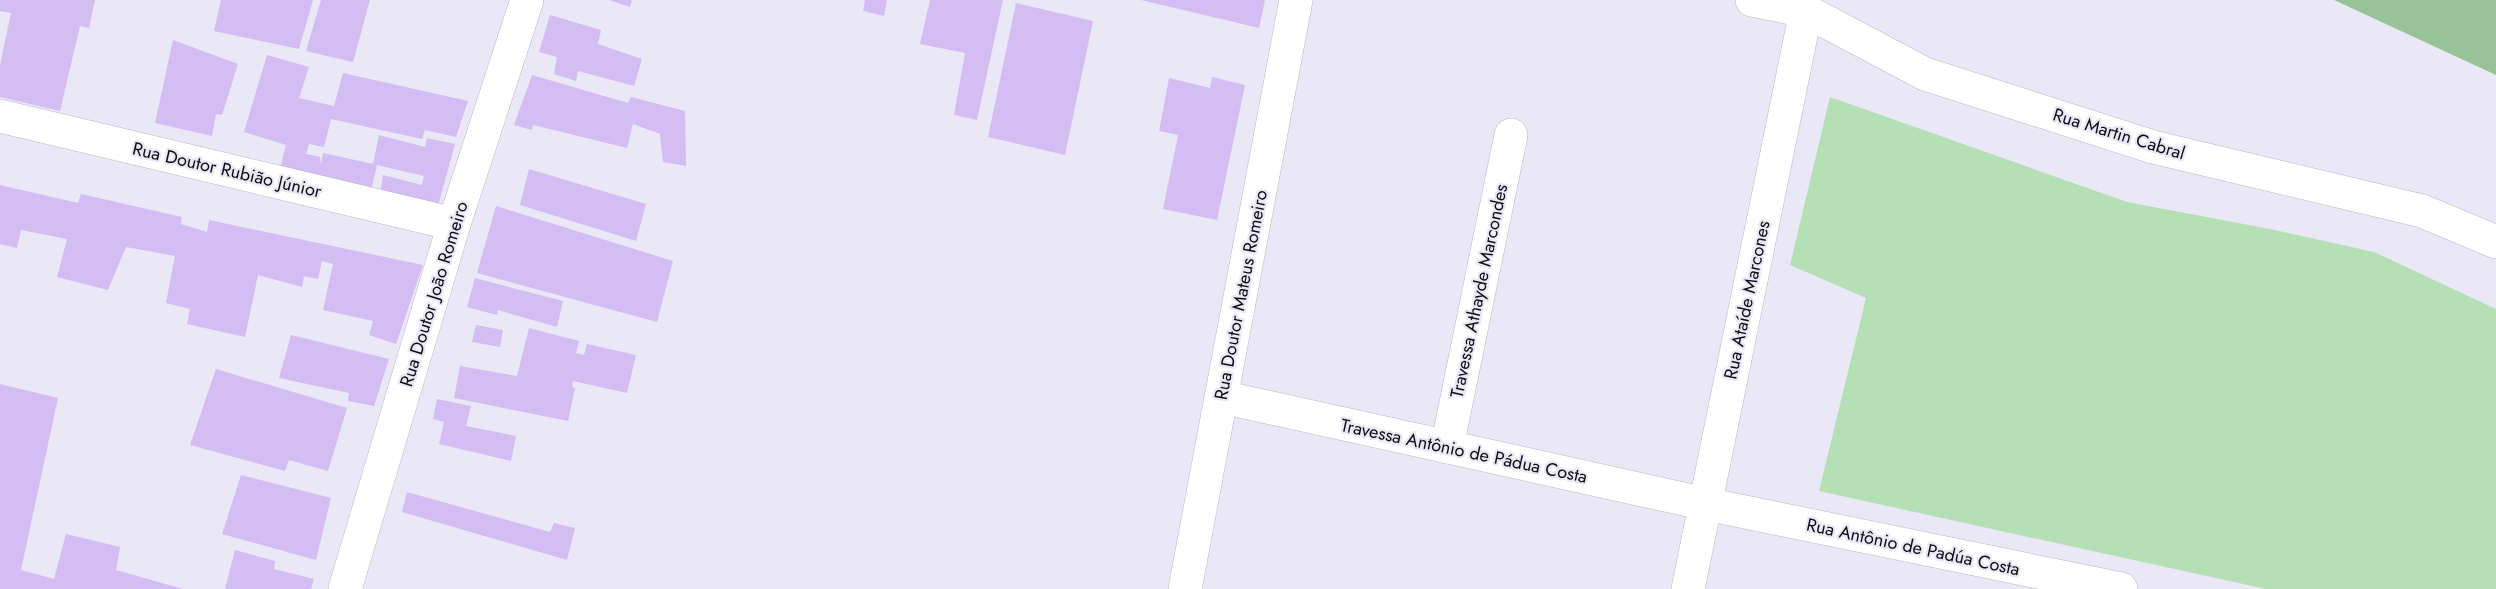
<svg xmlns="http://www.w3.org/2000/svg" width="2496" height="589" font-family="Jost,sans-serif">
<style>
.green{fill:#b5e0b5}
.forest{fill:#98c398}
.building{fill:#d3bdf2}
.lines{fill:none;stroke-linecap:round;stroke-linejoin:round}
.minor-casing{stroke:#bab7c6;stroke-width:34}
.secondary-casing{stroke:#bab7c6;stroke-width:34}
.minor{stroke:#fff;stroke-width:33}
.secondary{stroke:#fff;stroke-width:33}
.labels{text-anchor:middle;stroke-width:4.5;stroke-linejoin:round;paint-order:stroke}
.street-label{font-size:18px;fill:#0d0c11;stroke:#eae7f7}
</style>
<rect width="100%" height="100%" fill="#eae7f7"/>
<polygon class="green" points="1830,97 2127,202 2270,229 2374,252 2496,309 2496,589 2266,589 1819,491 1866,298 1790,265"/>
<polygon class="forest" points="2334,0 2496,0 2496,75"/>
<g class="building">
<polygon points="0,0 95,0 89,28 80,26 60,111 0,97 0,65 11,13 0,11"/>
<polygon points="221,0 313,0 299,49 214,31"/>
<polygon points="321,0 370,0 353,62 306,51"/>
<polygon points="609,0 632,0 630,7"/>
<polygon points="865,0 887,0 884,16 863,11"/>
<polygon points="930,0 1003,0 977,120 954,115 965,53 920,44"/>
<polygon points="1141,0 1265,0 1259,28"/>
<polygon points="1016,3 1093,21 1065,155 988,137"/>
<polygon points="550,15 601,30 598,44 642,59 634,86 578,71 576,81 554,74 557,57 539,52"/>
<polygon points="173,40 238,64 222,115 216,114 212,136 155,123"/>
<polygon points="267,55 309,67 299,98 334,106 343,73 468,101 456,137 425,130 422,139 331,119 324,147 309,144 306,154 320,157 321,165 323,153 373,164 379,135 425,147 427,138 455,144 436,213 379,201 383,175 422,185 424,176 377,165 369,199 278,177 286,145 244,132"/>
<polygon points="532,75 628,103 631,97 685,111 686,166 663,162 660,134 633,124 627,148 533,125 532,130 514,125"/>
<polygon points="1212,77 1245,85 1217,220 1163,209 1178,135 1159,131 1169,78 1210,88"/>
<polygon points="529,169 646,204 636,241 520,205"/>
<polygon points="0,185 78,203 81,194 182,217 181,224 207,232 209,220 423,265 396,344 369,335 373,321 323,310 333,264 322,261 318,279 304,276 302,287 258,275 245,337 187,324 190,309 166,303 175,256 126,247 108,290 57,277 67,239 21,230 17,248 0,244"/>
<polygon points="496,206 673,261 657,322 477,273"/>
<polygon points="475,278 563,301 557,327 498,310 497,315 467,307"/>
<polygon points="476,325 503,330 500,347 472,342"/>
<polygon points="529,328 579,341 576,353 584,355 587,344 636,355 627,393 573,381 572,387 575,388 568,421 454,398 460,366 517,376"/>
<polygon points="291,335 389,359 374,406 348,401 349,393 279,378"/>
<polygon points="216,369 347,408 328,471 289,460 285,471 190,445"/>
<polygon points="0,384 58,398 21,570 54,579 66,534 120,547 116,570 183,589 0,589"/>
<polygon points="437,399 471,406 466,426 516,436 511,461 439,444 444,422 433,419"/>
<polygon points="241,475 331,498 316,560 222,534"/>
<polygon points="407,492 550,532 554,523 575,528 567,560 402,512"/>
<polygon points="235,550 275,561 274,569 314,579 311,589 225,589"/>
</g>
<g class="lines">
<defs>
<g id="minor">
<polyline points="0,116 454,224"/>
<polyline points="1222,397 1706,504 2121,589"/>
<polyline points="1447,447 1511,135"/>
<polyline points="345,589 454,224 527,0"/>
<polyline points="1185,589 1296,0"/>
<polyline points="1688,589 1806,11"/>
</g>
<polyline id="secondary" points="1752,0 1806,11 1925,74 2153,147 2422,211 2496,242"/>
</defs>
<use href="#minor" class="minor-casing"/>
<use href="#secondary" class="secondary-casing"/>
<use href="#minor" class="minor"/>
<use href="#secondary" class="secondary"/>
</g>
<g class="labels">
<g class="street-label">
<text transform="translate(2119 134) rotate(17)" y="6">Rua Martin Cabral</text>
<text transform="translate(227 170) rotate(13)" y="6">Rua Doutor Rubião Júnior</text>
<text transform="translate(1479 291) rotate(-78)" y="6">Travessa Athayde Marcondes</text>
<text transform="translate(434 294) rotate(-73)" y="6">Rua Doutor João Romeiro</text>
<text transform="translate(1241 295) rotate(-79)" y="6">Rua Doutor Mateus Romeiro</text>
<text transform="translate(1747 300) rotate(-78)" y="6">Rua Ataíde Marcones</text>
<text transform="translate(1464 451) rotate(12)" y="6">Travessa Antônio de Pádua Costa</text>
<text transform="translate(1913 547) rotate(12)" y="6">Rua Antônio de Padúa Costa</text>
</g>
</g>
</svg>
